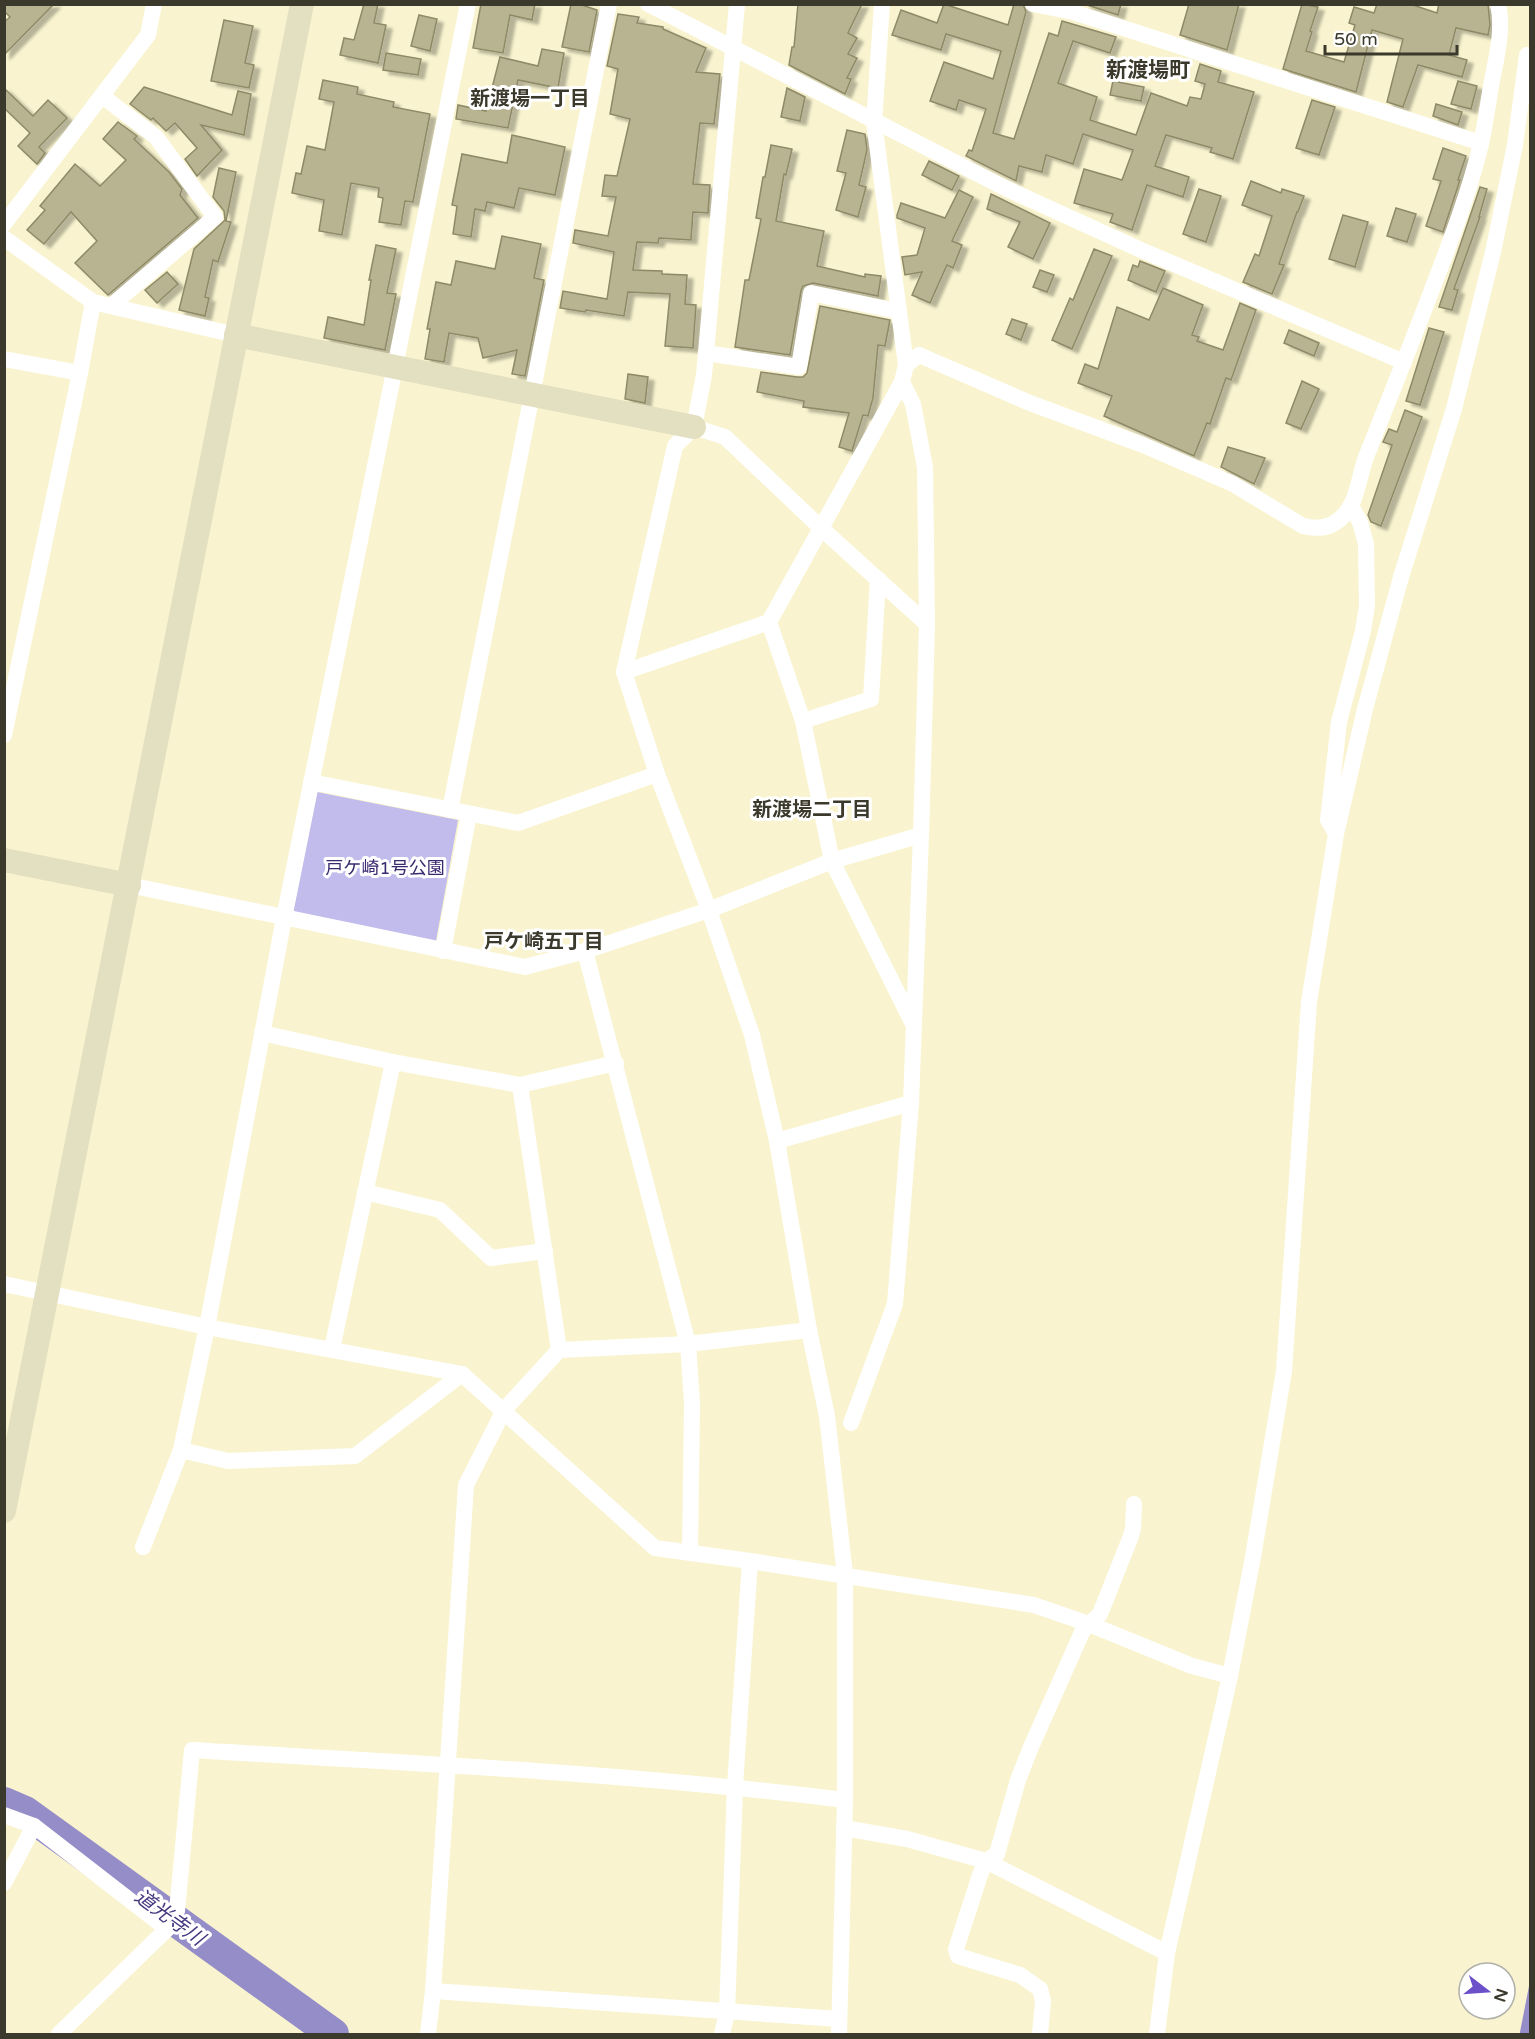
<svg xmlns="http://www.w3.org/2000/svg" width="1535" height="2039" font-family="'Varela Round','Noto Sans JP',sans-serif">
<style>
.green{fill:#c1bcec}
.water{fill:#958dc8}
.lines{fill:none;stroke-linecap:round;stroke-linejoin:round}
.river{stroke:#958dc8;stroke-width:32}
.building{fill:#b8b390;stroke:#8e8a68;stroke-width:1.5;filter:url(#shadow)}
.street{stroke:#fff;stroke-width:16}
.secondary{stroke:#e3dfc1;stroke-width:24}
.labels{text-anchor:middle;stroke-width:6;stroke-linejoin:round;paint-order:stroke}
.park-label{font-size:18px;fill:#39296f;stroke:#fff}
.neighbourhood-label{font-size:20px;font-weight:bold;fill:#3b392b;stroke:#fff}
.water-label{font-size:20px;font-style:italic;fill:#483981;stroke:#fff}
.quarter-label{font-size:21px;font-weight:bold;fill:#3b392b;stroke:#fff}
</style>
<defs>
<filter id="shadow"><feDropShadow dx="6" dy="4" stdDeviation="1.5" flood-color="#0004"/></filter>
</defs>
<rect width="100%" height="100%" fill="#f9f4cf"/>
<polygon class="green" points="317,792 458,820 436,941 293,912"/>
<polygon class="water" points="1530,1981 1530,2034 1520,2034 1520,2032"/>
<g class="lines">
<polyline class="river" points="4,1803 25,1812 333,2034"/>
</g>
<g class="building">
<polygon points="4,4 54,4 4,55 4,22 10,17 4,11"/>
<polygon points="364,4 378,4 374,23 386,25 378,63 340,55 344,38 354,40"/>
<polygon points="481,4 535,4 532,20 510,15 503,53 473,48"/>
<polygon points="571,4 579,4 597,10 589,52 562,47"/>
<polygon points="798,4 862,4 848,33 857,38 848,54 857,58 847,78 851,79 845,94 789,65 792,47 794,47"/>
<polygon points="944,4 1008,25 1014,4 1023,4 1026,12 993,133 1014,139 1049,33 1058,36 1062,21 1116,37 1110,53 1073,41 1058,83 1097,97 1090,120 1136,135 1151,93 1187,106 1190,97 1201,99 1205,84 1195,81 1200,64 1221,71 1218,82 1254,92 1233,159 1210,152 1212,148 1166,135 1155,166 1189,177 1183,197 1147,185 1132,230 1110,222 1113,214 1074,203 1084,169 1122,180 1133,150 1083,134 1073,164 1046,155 1042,172 1019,166 1016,181 966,156 969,150 972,151 986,109 959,100 956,110 930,101 944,62 993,79 1001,51 946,34 941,50 892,35 901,10 937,23"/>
<polygon points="1084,4 1121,4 1118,15"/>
<polygon points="1189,4 1239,4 1227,50 1180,35"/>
<polygon points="1302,4 1318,7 1310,31 1312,32 1306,51 1344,62 1355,25 1349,23 1354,7 1374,13 1377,4 1410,4 1437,13 1439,4 1488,4 1490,25 1488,35 1456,28 1449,55 1467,60 1462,77 1418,65 1403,107 1387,102 1403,39 1372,30 1356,92 1283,69"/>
<polygon points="618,14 639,17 637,23 663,27 663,29 706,48 696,72 720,74 714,124 700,123 693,184 710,185 708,213 693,212 691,240 659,238 658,243 637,242 633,270 662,271 662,274 687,275 685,304 696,305 693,348 665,346 670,294 628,292 624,316 586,310 585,312 560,308 563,291 607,299 614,252 573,243 575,230 608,236 616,197 602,196 605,175 617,176 630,119 610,114 618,69 607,66"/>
<polygon points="419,15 437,19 430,51 411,46"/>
<polygon points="224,20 253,26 245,63 254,65 249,88 211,81"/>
<polygon points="542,49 564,53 558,88 518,80 508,128 456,119 458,105 486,111 500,57 538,66"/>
<polygon points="386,53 421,59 418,75 383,70"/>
<polygon points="323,80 358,87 357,94 394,102 393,107 430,114 413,202 405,201 401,225 379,222 383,198 378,197 379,188 351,183 342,235 319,231 324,200 292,193 296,173 301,174 307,146 325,150 334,102 319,99"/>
<polygon points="1113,81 1144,87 1141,101 1110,95"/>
<polygon points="1458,81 1477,86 1471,109 1451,104"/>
<polygon points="144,87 232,115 238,91 251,94 244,135 201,125 222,150 197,176 185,159 197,148 175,123 166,131 153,118 151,120 130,104"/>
<polygon points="4,88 33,116 48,100 67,118 39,147 45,153 37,164 18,146 30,133 4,108"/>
<polygon points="787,88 805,97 800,121 781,117"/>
<polygon points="1312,100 1335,107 1319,155 1296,148"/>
<polygon points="1436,104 1462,112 1458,125 1433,116"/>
<polygon points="118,122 137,136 134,139 169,172 182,189 180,195 198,218 108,295 75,263 97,241 71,212 44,244 27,230 45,210 40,206 75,164 100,186 126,160 103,139"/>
<polygon points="847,130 865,134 867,150 859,185 866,187 858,217 836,210 846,173 837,171"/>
<polygon points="512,135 565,147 555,195 519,188 514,208 487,202 485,211 475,209 471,237 453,234 457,206 452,205 462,154 507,163"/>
<polygon points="771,145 792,149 786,175 784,174 776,221 824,231 817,266 865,277 865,274 881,276 878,296 813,283 803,286 801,291 790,355 735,347 745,280 749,280 761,219 756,218 763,177 765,177"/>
<polygon points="1443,148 1466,156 1458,180 1460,180 1443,232 1426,226 1441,181 1433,179"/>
<polygon points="929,161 959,176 952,190 922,175"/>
<polygon points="219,168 236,172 226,221 231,222 218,262 213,260 205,297 209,298 205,316 179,310 194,249 225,220 224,211 213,197"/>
<polygon points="1251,181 1281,193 1282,189 1304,196 1298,212 1297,212 1279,264 1284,265 1272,294 1243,282 1255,254 1259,256 1272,216 1242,205"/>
<polygon points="1480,187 1487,189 1479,217 1480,217 1454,289 1458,290 1452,310 1439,307"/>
<polygon points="1199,189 1221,196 1206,242 1183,234"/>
<polygon points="959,190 973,197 952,241 962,245 953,268 947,265 930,303 912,295 922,272 905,275 902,257 917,255 925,228 897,218 897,215 901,203 945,218"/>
<polygon points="991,194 1050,223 1033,259 1008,247 1020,222 987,209"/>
<polygon points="1396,208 1416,214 1407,242 1387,236"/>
<polygon points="1343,215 1368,222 1355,267 1329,259"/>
<polygon points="502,236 541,244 534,278 544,280 525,376 512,374 517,350 483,358 478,338 449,333 444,362 425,359 430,329 427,329 436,282 451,285 456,261 495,269"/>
<polygon points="376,245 396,249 387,293 396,294 385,350 324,338 328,317 364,325 371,280 369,280"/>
<polygon points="1094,249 1112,256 1072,349 1052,340 1070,298 1073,300"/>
<polygon points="1140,261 1165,271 1156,292 1128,280 1133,265 1138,267"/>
<polygon points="1040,270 1054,275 1047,292 1033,287"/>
<polygon points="167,272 178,284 157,303 145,290"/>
<polygon points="1163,288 1203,305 1192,335 1199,337 1197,341 1223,350 1240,303 1256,310 1231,380 1226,378 1210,424 1207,423 1194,456 1104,416 1112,396 1078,383 1085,364 1098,369 1117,307 1149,320"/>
<polygon points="820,306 890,320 885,346 878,345 873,398 868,416 863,415 852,451 839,447 849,413 803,407 804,401 757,392 761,372 797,377 803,377 807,373"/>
<polygon points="1012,319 1027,324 1021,340 1006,334"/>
<polygon points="1429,328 1444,332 1420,405 1406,401"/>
<polygon points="1289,330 1319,343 1314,356 1284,343"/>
<polygon points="628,374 648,377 645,403 625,399"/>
<polygon points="1302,381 1319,389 1301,429 1286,423"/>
<polygon points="1405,410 1422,417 1381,526 1371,522 1368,515 1392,445 1383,442 1389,429 1397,432"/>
<polygon points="1228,447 1265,458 1254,484 1221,467"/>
</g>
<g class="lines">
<g class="street">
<polyline points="648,4 1003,187 1141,250 1404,362"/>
<polyline points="737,4 704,375 694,427 675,446 624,672 657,774 709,910 752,1035 777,1141 809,1330 827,1416 845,1575 845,1800 839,2034"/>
<polyline points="1033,4 1073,12 1481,143"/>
<polyline points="102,96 156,137 215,217 111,306"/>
<polyline points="4,224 148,35 154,4"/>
<polyline points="4,238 93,302 236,335"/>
<polyline points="706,353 799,367 811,293 897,311"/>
<polyline points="4,359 80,373"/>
<path d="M906,365L919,355L1030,403L1143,445L1233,484L1303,526C1319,530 1333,528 1344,515C1359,499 1359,472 1368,452C1390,397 1412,342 1433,287C1451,240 1469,193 1481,144C1485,125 1488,105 1491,86C1496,59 1504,31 1498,4"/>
<polyline points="902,382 913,404 925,467 927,624"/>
<polyline points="694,427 725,437 821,528 927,624 921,835 911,1103 777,1141"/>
<polyline points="769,622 803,721 832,861 912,1022"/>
<polyline points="624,672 769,622 902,382 906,365 874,122 882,4"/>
<polyline points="803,721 871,699 878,579"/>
<polyline points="4,735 80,373 93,302"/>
<polyline points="311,782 518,823 657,774"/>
<polyline points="450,810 609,4"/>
<polyline points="1335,832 1328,820 1339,722 1363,631 1367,605 1366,544 1360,522 1351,506"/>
<polyline points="129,885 525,967 585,951 709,910 832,861 921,835"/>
<polyline points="443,951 469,814"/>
<polyline points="585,951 688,1344 692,1403 690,1553"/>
<polyline points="262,1033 393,1062 520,1085 616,1063"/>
<polyline points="520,1085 559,1350"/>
<polyline points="365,1192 440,1210 491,1258 545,1251"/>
<polyline points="4,1284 207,1327 462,1374 655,1548 750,1561 1034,1605 1089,1624 1192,1666 1230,1676"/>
<polyline points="332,1349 393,1062"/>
<polyline points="851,1423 895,1304 911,1103"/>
<polyline points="181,1450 228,1461 355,1456 462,1374"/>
<polyline points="143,1547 181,1450 207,1327 284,918 468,4"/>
<polyline points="4,1815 34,1826 167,1929"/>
<polyline points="844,1828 907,1839 986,1861 1167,1953"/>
<polyline points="4,1883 34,1826"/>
<polyline points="433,1991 839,2019"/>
<path d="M59,2034L167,1929L177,1911L192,1750C410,1763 628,1773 845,1800"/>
<polyline points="428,2034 433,1991 466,1485 504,1410 559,1350 688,1344 809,1330"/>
<polyline points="722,2034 727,2013 735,1786 750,1561"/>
<polyline points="1040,2034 1043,2001 1040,1989 1020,1975 958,1956 956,1949 980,1875 986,1861 997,1854 1018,1780 1031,1747 1083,1630 1100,1614 1131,1536 1133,1528 1134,1504"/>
<polyline points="1157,2034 1167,1953 1230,1676 1253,1557 1284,1371 1309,1002 1336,834 1365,709 1401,577 1454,409 1493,252 1515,145 1527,55"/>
</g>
<g class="secondary">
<polyline points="236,335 694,427"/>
<polyline points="4,860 129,885"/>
<polyline points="4,1511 302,4"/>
</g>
</g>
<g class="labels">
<g class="park-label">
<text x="385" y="874">戸ケ崎1号公園</text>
</g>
<g class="neighbourhood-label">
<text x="530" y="105">新渡場一丁目</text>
<text x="812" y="816">新渡場二丁目</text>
<text x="544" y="948">戸ケ崎五丁目</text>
</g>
<g class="water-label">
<text transform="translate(170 1917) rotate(36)" y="7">道光寺川</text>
</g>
<g class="quarter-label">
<text x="1148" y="77">新渡場町</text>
</g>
</g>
<rect width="1535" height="2039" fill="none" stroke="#3b392b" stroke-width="12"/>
<g transform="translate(1487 1991) rotate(107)"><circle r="28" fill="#ffffff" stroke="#b1b0aa" stroke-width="1.5"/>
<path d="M0-4.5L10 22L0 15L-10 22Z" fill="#6c50c9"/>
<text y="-9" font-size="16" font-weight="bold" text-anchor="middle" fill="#3b392b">N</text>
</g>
<path d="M1325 45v9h132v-9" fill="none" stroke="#3b392b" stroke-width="3"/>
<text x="1334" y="45" font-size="18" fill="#3b392b" stroke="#ffffff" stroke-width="4.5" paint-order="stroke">50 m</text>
</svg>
